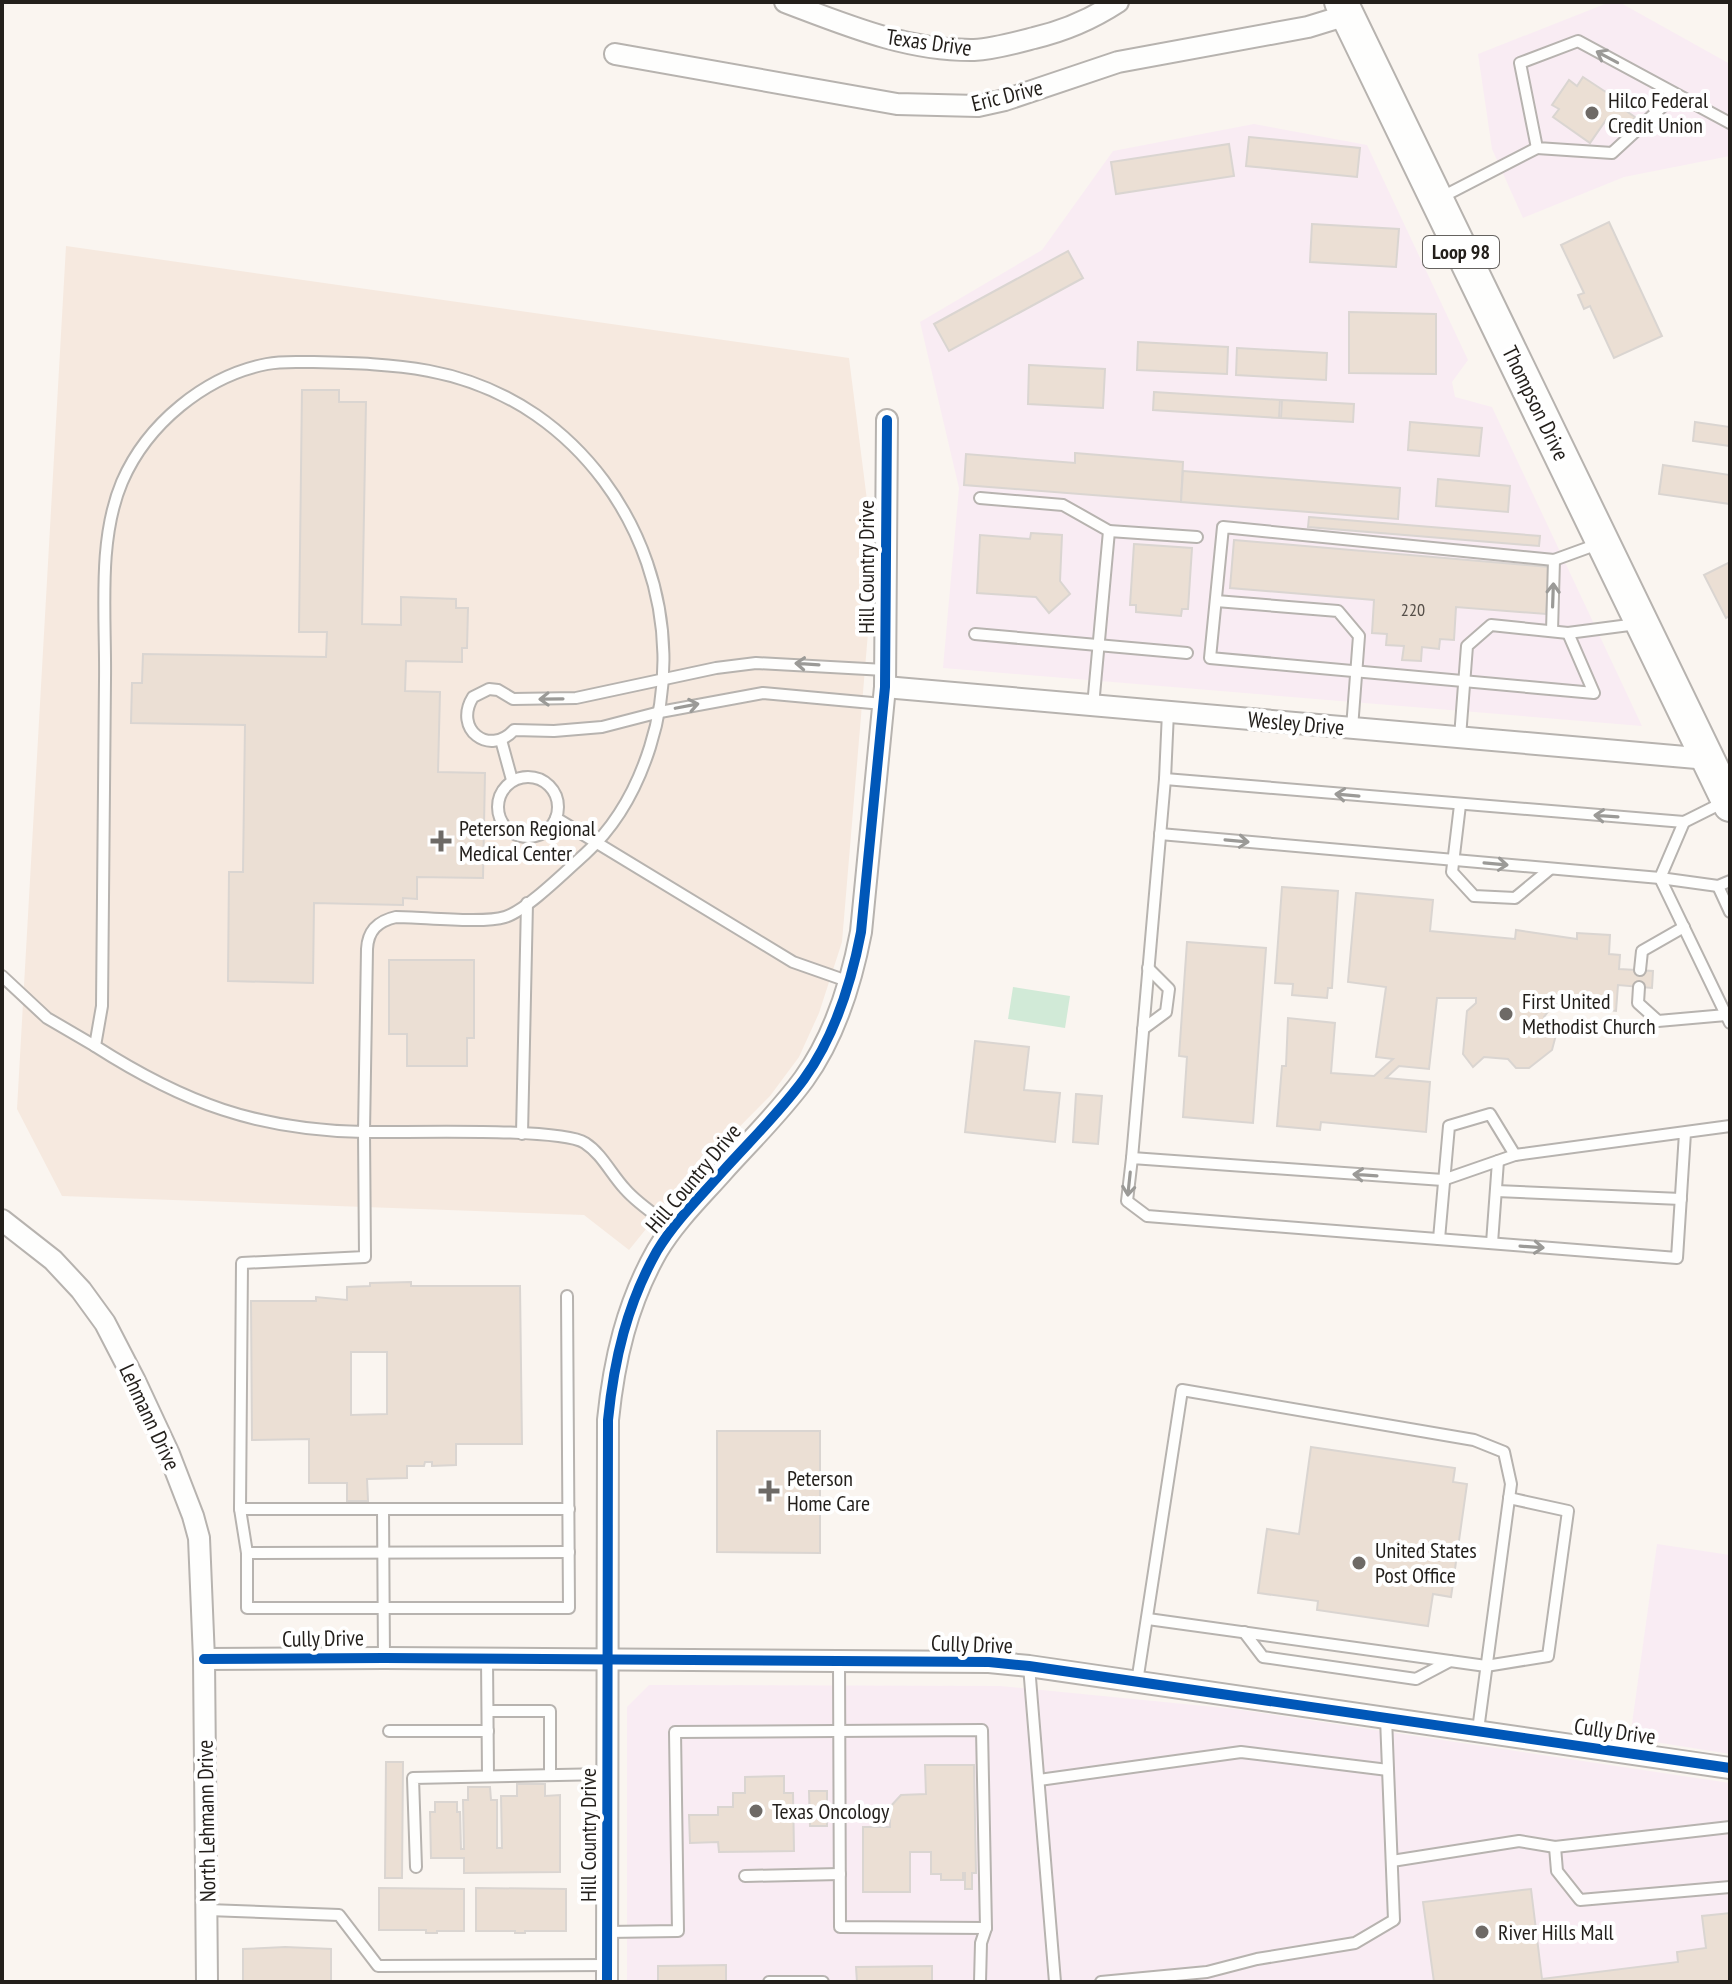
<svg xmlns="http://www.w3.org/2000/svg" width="1732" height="1984" font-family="'PT Sans Narrow',sans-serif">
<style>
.commercial{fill:#f9ecf3}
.built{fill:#f6e9df}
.green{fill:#d1ead7}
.building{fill:#ebdfd4;stroke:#dad5d1;stroke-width:2;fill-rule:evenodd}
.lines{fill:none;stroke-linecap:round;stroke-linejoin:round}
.lane-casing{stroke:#b7b3af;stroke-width:14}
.street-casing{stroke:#b7b3af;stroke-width:24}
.primary-casing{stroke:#b7b3af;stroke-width:36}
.lane{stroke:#fefefd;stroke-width:10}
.street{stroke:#fefefd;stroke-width:20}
.primary{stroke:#fefefd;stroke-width:32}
.cycleway-casing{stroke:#fff;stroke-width:15}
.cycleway{stroke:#0057b8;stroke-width:10}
.oneway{stroke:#9b9a97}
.poi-dot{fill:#6e6a66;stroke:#fff;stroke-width:3}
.labels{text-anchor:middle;stroke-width:8;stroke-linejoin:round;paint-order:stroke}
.number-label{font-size:18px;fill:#554f49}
.shield{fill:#fff;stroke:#65625f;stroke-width:2}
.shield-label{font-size:20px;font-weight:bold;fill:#231f1b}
.street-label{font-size:22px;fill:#231f1b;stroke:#fff}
.poi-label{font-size:22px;fill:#231f1b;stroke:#fff;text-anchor:start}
</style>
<rect width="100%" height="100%" fill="#faf5f0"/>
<g class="commercial">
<polygon points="1610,2 1619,2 1730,64 1730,156 1624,177 1523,218 1492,149 1478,54"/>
<polygon points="1254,124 1367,145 1468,360 1452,382 1455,397 1492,407 1642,726 943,668 959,488 920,322 1042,250 1113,151"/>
<polygon points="1657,1544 1730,1555 1730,1754 1630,1738"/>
<polygon points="649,1685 1001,1686 1235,1709 1730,1783 1730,1982 627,1982 627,1707"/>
</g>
<polygon class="built" points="66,246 849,358 869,516 868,633 842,942 819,1013 799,1057 770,1096 680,1187 629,1250 584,1215 62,1196 17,1109"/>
<polygon class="green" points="1013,987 1070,996 1065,1028 1008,1019"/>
<g class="building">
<polygon points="1583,77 1618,100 1616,104 1635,117 1625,133 1606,120 1590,143 1553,117 1559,109 1552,105 1569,80 1577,86"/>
<polygon points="1249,137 1360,148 1357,177 1246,166"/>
<polygon points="1229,144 1234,176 1116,194 1111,162"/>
<polygon points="1609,222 1662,336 1614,358 1590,306 1584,309 1578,295 1584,293 1561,245"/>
<polygon points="1312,224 1399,229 1396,267 1310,262"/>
<polygon points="1068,251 1083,278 949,351 934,324"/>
<polygon points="1349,312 1436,314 1436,374 1349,373"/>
<polygon points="1138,342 1228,347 1227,374 1137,370"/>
<polygon points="1237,348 1327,353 1326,380 1236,375"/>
<polygon points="1029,365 1105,369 1103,408 1028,404"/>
<polygon points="302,390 339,390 339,402 366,402 362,624 401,625 401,597 456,599 456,608 468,608 467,648 462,648 462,662 406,661 405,691 440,692 438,772 485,773 483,878 417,877 417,899 403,898 403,905 314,903 313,983 228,981 229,872 243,872 245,725 131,723 132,683 142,683 143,654 326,657 327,632 299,632"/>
<polygon points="1154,392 1280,400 1279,418 1153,410"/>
<polygon points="1282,400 1354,404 1353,422 1281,418"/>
<polygon points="1410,422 1482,428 1479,456 1408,450"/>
<polygon points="1695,422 1730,427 1730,446 1693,441"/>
<polygon points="1075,453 1183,462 1181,502 964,485 966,454 1075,463"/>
<polygon points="1663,465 1730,475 1730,504 1659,494"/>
<polygon points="1183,471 1400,488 1398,519 1181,502"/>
<polygon points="1438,479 1510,486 1508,512 1436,506"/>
<polygon points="1309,517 1540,536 1539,546 1308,527"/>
<polygon points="1031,533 1062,535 1060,581 1070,594 1049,613 1036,597 977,593 980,535 1030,539"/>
<polygon points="1234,540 1550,567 1546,614 1456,607 1454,640 1440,639 1439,649 1422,647 1421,661 1402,660 1404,646 1386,645 1387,634 1372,633 1374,600 1230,588"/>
<polygon points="1134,544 1192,548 1188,609 1182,609 1181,616 1136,612 1136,605 1130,605"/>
<polygon points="1730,562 1730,616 1726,618 1704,575"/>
<polygon points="1282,887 1338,891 1332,988 1328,988 1327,998 1292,995 1293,984 1275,983"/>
<polygon points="1356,893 1433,900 1430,931 1515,939 1516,930 1577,939 1577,933 1610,935 1609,954 1620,955 1619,969 1653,971 1652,988 1618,985 1616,1011 1554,1004 1544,1017 1557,1031 1552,1050 1529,1068 1516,1068 1508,1059 1484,1057 1473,1067 1463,1054 1467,1011 1476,1003 1476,998 1437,998 1429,1069 1399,1066 1386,1078 1430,1082 1426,1132 1321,1122 1320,1130 1277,1126 1282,1066 1286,1066 1288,1018 1335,1023 1331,1073 1374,1076 1393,1059 1376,1057 1386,987 1348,982"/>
<polygon points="1187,942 1266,948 1253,1123 1183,1117 1187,1057 1179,1056"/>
<polygon points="389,960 474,960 474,1038 467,1038 467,1066 407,1066 407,1034 389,1034"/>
<polygon points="975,1041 1029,1047 1024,1090 1060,1093 1055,1142 965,1132"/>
<polygon points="1076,1094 1102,1096 1098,1144 1073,1142"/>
<path d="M411,1282V1286H520L522,1444H456V1465L432,1466V1462H425L424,1466H407V1478L367,1479L368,1501H347V1483H309V1439L252,1440L251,1301H316V1297L347,1300V1287L370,1286V1283ZM351,1352H387V1414L351,1415Z"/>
<polygon points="717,1431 820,1431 820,1553 717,1552"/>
<polygon points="1311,1447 1455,1468 1453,1482 1467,1484 1451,1597 1433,1594 1428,1626 1317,1610 1318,1601 1258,1593 1267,1529 1299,1534"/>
<polygon points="386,1762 403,1762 402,1878 385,1878"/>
<polygon points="925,1765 974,1765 976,1873 972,1873 972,1889 965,1889 965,1873 963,1873 963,1880 941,1880 941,1874 931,1874 931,1852 910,1852 910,1892 863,1892 863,1827 890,1827 890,1807 901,1795 926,1794"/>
<polygon points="784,1776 784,1793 793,1793 794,1851 719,1852 718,1842 690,1843 689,1815 718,1815 718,1807 733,1807 733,1793 745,1793 745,1777"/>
<polygon points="517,1784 545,1784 545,1796 560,1795 560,1872 464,1873 464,1858 431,1858 430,1812 435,1812 435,1802 457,1802 457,1812 460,1812 461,1849 464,1849 463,1800 468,1800 468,1787 490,1787 491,1800 497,1800 497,1848 502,1848 501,1796 517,1796"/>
<polygon points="809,1791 827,1791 827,1826 810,1826"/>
<polygon points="379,1888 464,1889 464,1931 437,1931 437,1933 426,1933 426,1930 379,1930"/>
<polygon points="476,1888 566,1889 566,1931 525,1931 525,1933 515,1933 515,1931 476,1931"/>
<polygon points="1531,1889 1542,1979 1678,1962 1677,1952 1706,1948 1702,1916 1730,1913 1730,1982 1434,1982 1423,1902"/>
<polygon points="285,1947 331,1949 331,1982 243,1982 243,1949"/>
<polygon points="726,1965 726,1982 658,1982 658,1966"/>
<polygon points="932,1966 932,1982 857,1982 856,1967"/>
</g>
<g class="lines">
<defs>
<g id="lane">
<polyline points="1676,94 1612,153 1537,148 1520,63 1578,41 1730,123"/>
<polyline points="1440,198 1537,148"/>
<path d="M310,362C393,364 463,365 536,415C641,488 689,625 650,747C637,788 618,824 585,854C567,870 526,911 505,917C483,924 422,917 396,917C378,921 368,930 367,949L364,1132C257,1130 184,1103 95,1046L102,1006C103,897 104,788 105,680C106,616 97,541 122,482C147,424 205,376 267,364C281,361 296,362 310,362Z"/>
<polyline points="980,498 1063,505 1109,531 1093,706"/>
<polyline points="1109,531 1197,537"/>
<polyline points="1216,601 1338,611 1359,636 1352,728"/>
<polyline points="1552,631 1554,560"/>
<polyline points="1568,633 1594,693 1210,658 1223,527 1554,560 1598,544"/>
<polyline points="975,634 1187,653"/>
<path d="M883,704L763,693L660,712L602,727L554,731L514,730C489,757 453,729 473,697L489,689L498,690L513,699L576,698L716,668L756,663L885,670"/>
<polyline points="1460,737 1467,646 1491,625 1568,633 1637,624"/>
<polyline points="501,740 512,780"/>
<circle cx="528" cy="807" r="30"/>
<polyline points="1165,779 1684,822 1726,801"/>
<polyline points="1460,805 1452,872 1474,896 1515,898 1550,869"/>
<polyline points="556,818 793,962 850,982"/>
<polyline points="1684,822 1660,878 1730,1023"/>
<polyline points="1160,834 1660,878 1718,886 1730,881"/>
<polyline points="1718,886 1730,912"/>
<polyline points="1640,970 1642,951 1684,927"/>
<polyline points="2,976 47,1018 95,1046"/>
<polyline points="1639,987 1638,1003 1658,1021 1726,1015"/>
<polyline points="1143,1029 1166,1012 1169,989 1148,968"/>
<polyline points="1685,1133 1677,1258 1147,1216 1127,1201 1132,1158 1443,1180 1515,1155 1730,1126"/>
<polyline points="522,1134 527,903"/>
<polyline points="1132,1158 1165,779 1168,712"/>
<polyline points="1496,1191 1681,1199"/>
<polyline points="1439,1239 1449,1126 1490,1114 1515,1155"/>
<polyline points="1492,1243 1498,1161"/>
<path d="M567,1296L569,1608H247V1553L240,1509L242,1263L365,1257L364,1132C403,1133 559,1127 585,1143C602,1154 611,1174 625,1189C638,1204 657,1216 673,1228"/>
<polyline points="240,1509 569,1509"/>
<polyline points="383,1509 384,1658"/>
<polyline points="247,1553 569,1552"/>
<polyline points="1148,1619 1486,1666 1548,1656 1568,1511 1509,1498"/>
<polyline points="1244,1632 1263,1657 1416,1679 1450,1661"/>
<polyline points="487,1659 488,1776"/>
<polyline points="839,1662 840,1927 986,1928"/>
<polyline points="1029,1666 1055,1982"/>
<polyline points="1137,1682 1182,1390 1474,1440 1504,1452 1511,1484 1478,1730"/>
<polyline points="488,1711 550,1711 550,1775"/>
<polyline points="389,1731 488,1731"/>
<polyline points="1039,1780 1241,1752 1388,1770"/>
<polyline points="1555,1847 1557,1871 1580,1900 1730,1887"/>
<polyline points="1392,1861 1519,1841 1555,1847 1730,1827"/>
<polyline points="416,1867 413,1778 608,1774"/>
<polyline points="745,1876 840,1874"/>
<polyline points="208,1910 339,1915 378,1966 607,1965"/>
<polyline points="607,1932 678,1931 675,1732 982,1730 986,1928 981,1943 980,1982"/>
<polyline points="769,1982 823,1982"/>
<polyline points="1101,1982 1207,1972 1257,1959 1355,1943 1394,1920 1386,1718"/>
</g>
<g id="street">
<path d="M785,2C846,25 907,51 974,50C994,49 1015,43 1034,38C1064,31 1092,19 1118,2"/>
<polyline points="615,54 897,104 978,106 1005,100 1118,62 1308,27 1347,15"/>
<polyline points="885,687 1708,759"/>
<polyline points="2,1220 53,1260 81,1290 105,1323 135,1381 169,1454 193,1516 199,1538 204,1659 207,1982"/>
<polyline points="204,1659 384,1658 989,1662 1029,1666 1730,1768"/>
<path d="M607,1982L608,1420C614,1360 627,1304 657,1251C675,1221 700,1197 723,1171C750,1141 780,1112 804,1079C835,1036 851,984 861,932L885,687L887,420"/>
</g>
<polyline id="primary" points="1341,2 1730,805"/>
</defs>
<use href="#lane" class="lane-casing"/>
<use href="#street" class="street-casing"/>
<use href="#primary" class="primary-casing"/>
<use href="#lane" class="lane"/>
<use href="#street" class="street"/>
<use href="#primary" class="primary"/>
<defs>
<g id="cycleway">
<polyline points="204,1659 384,1658 989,1662 1029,1666 1730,1768"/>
<path d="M607,1982L608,1420C614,1360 627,1304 657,1251C675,1221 700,1197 723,1171C750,1141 780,1112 804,1079C835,1036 851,984 861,932L885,687L887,420"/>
</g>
</defs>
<use href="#cycleway" class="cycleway-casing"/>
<use href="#cycleway" class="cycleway"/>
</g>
<defs><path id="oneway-shaft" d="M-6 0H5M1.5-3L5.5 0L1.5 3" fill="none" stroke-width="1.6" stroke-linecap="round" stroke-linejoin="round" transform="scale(2)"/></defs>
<g class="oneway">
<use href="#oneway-shaft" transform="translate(1607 57) rotate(-152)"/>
<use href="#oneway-shaft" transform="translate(1553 595) rotate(-88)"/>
<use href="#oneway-shaft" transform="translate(807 664) rotate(-176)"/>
<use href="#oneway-shaft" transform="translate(551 699) rotate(179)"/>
<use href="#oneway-shaft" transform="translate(687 706) rotate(-11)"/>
<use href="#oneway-shaft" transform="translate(1347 795) rotate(-175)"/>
<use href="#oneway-shaft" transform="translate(1606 816) rotate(-176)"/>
<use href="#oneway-shaft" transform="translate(1237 841) rotate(5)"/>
<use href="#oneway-shaft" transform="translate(1496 864) rotate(5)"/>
<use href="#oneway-shaft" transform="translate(1365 1175) rotate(-176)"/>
<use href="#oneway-shaft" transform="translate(1129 1184) rotate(96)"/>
<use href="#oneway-shaft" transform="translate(1532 1247) rotate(4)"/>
</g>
<g class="poi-dot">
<circle cx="1592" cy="113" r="8"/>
<path d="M437 829h8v8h8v8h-8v8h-8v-8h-8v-8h8z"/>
<circle cx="1506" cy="1014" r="8"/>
<path d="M765 1479h8v8h8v8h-8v8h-8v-8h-8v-8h8z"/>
<circle cx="1359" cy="1563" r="8"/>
<circle cx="756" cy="1811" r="8"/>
<circle cx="1482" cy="1932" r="8"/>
</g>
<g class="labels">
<g class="number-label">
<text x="1413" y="616">220</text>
</g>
<rect class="shield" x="1423" y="236" width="76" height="32" rx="6"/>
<g class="shield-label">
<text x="1461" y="259">Loop 98</text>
</g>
<g class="street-label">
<text transform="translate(929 42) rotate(8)" y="8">Texas Drive</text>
<text transform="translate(1007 95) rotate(-14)" y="8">Eric Drive</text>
<text transform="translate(1536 403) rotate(64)" y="8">Thompson Drive</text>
<text transform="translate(866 567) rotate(-90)" y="8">Hill Country Drive</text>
<text transform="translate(1296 723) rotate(5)" y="8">Wesley Drive</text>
<text transform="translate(693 1178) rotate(-50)" y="8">Hill Country Drive</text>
<text transform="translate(150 1417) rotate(65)" y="8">Lehmann Drive</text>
<text transform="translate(323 1638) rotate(-1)" y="8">Cully Drive</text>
<text transform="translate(972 1644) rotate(2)" y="8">Cully Drive</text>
<text transform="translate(1615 1731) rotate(8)" y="8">Cully Drive</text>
<text transform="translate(206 1821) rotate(-91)" y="8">North Lehmann Drive</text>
<text transform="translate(588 1835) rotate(-90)" y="8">Hill Country Drive</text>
</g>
<g class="poi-label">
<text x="1608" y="108">Hilco Federal<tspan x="1608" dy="25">Credit Union</tspan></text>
<text x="459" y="836">Peterson Regional<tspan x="459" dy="25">Medical Center</tspan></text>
<text x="1522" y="1009">First United<tspan x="1522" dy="25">Methodist Church</tspan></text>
<text x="787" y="1486">Peterson<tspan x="787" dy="25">Home Care</tspan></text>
<text x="1375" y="1558">United States<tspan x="1375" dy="25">Post Office</tspan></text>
<text x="772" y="1819">Texas Oncology</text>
<text x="1498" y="1940">River Hills Mall</text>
</g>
</g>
<rect width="1732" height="1984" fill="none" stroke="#231f1b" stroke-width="8"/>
</svg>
